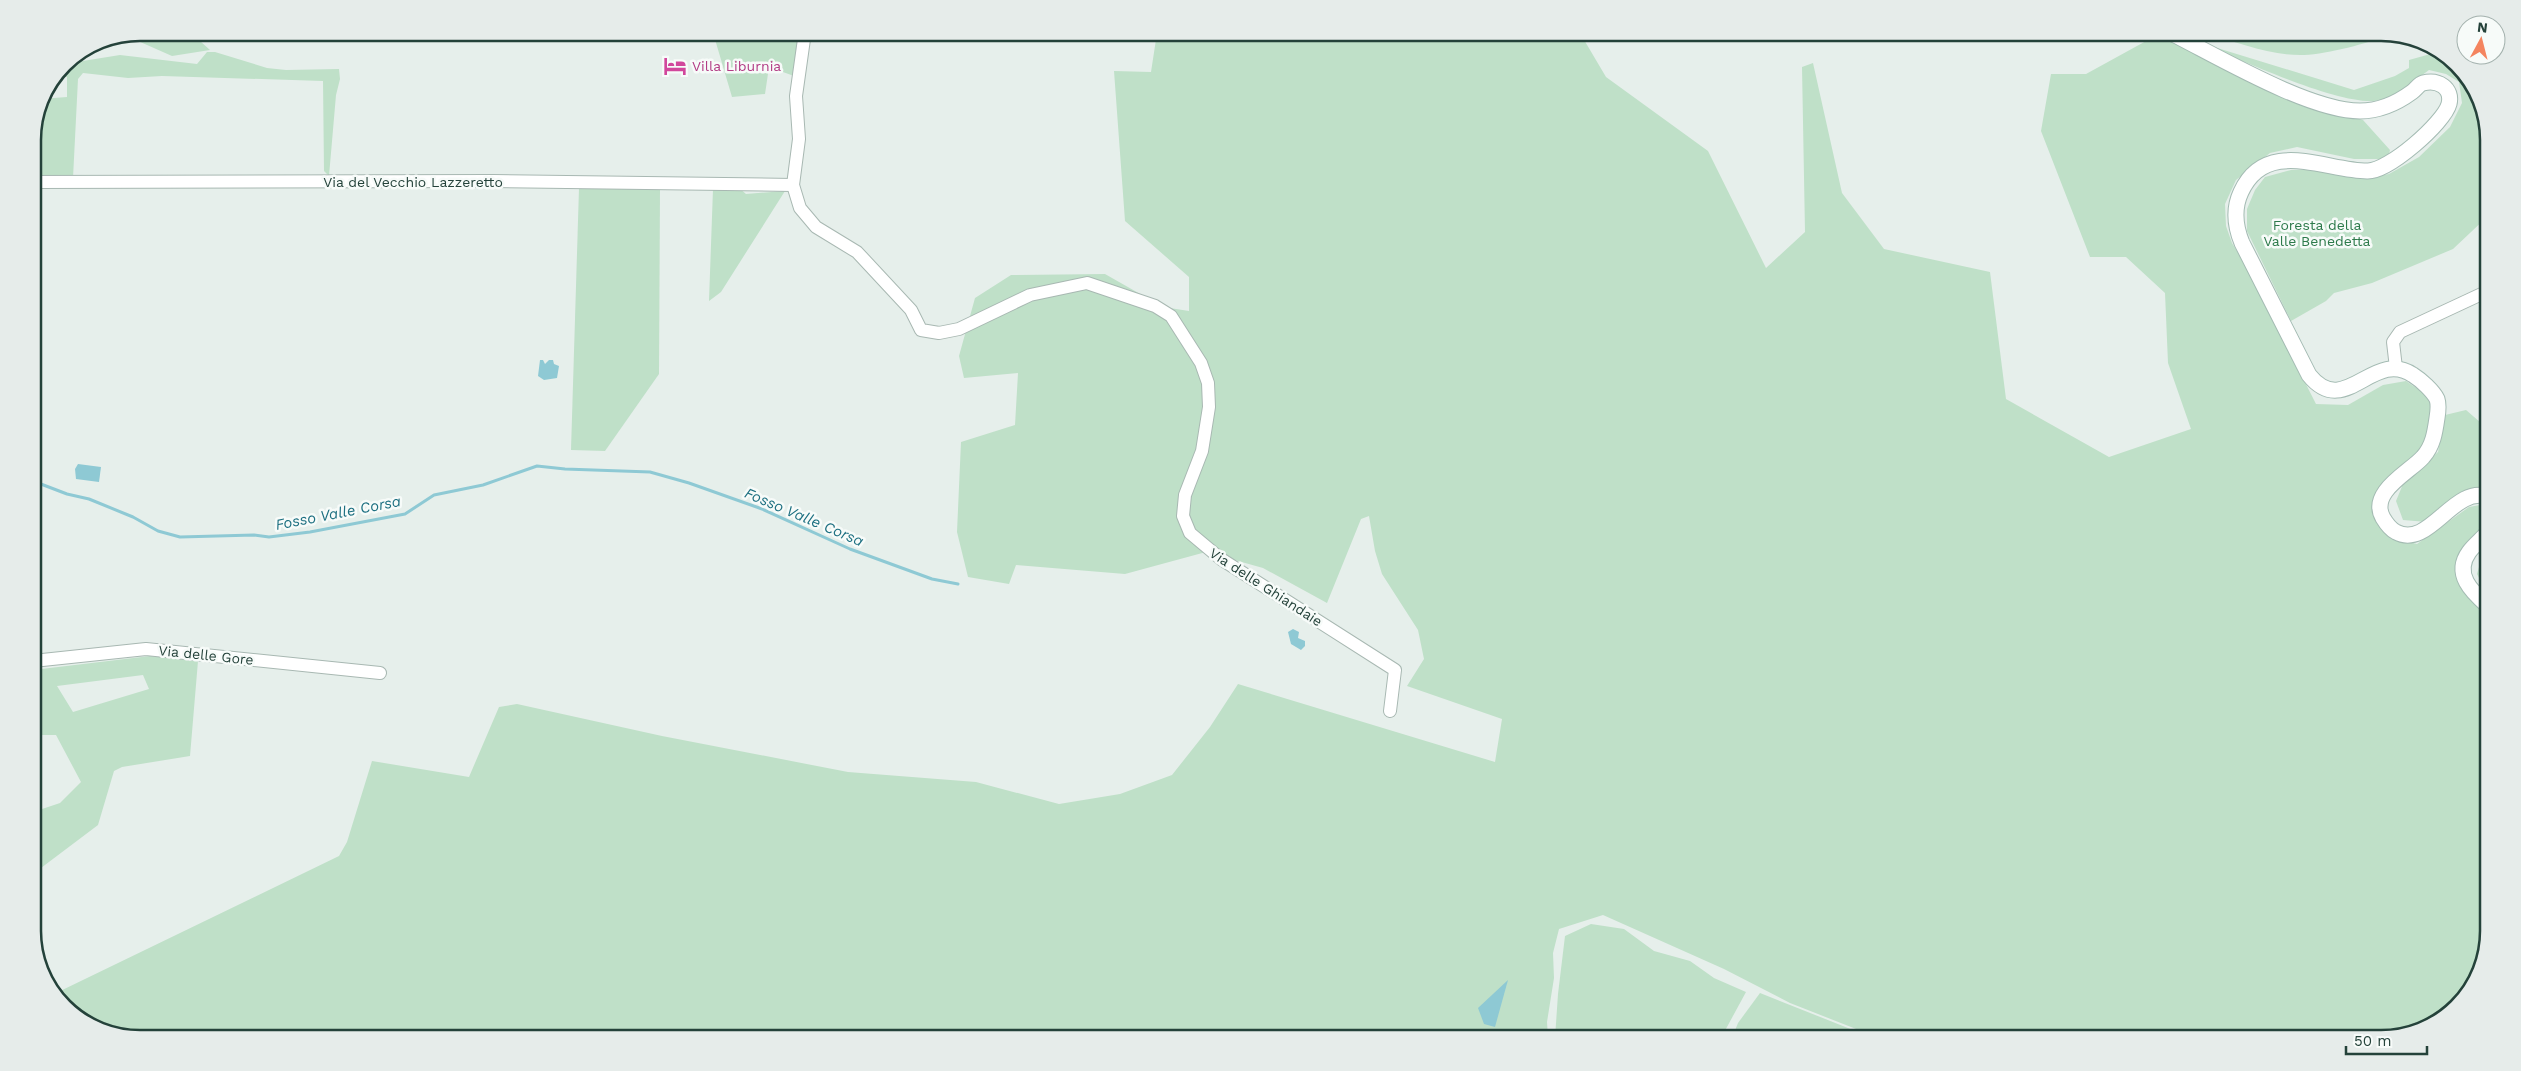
<svg xmlns="http://www.w3.org/2000/svg" width="2521" height="1071" font-family="'Work Sans',sans-serif">
<style>
.green{fill:#bfe0c8;fill-rule:evenodd}
.water{fill:#8ec9d4}
.lines{fill:none;stroke-linecap:round;stroke-linejoin:round}
.stream{stroke:#8ec9d4;stroke-width:3}
.minor-casing{stroke:#a8b8b2;stroke-width:14}
.secondary-casing{stroke:#a4bbb3;stroke-width:17}
.minor{stroke:#fff;stroke-width:12}
.secondary{stroke:#fff;stroke-width:15}
.labels{text-anchor:middle;stroke-width:5;stroke-linejoin:round;paint-order:stroke}
.hotel-label{font-size:14px;fill:#b23c85;stroke:#f7fbf9;text-anchor:start}
.street-label{font-size:14px;fill:#24423a;stroke:#f7fbf9}
.park-label{font-size:14px;fill:#2d7a4b;stroke:#f7fbf9}
.water-label{font-size:15px;font-style:italic;fill:#1c6f80;stroke:#f7fbf9}
.rim{fill:none;stroke:#24423a;stroke-width:2.5}
</style>
<rect width="100%" height="100%" fill="#e6efeb"/>
<g class="green">
<polygon points="715,32 802,33 794,76 769,67 765,94 732,97 714,36"/>
<polygon points="140,33 191,33 210,50 172,56 138,41 112,38"/>
<polygon points="1157,33 1580,33 1606,77 1708,151 1766,268 1805,232 1802,67 1813,63 1842,193 1884,249 1990,272 2006,399 2109,457 2191,429 2168,363 2165,293 2126,257 2090,257 2041,131 2051,74 2086,74 2157,35 2299,101 2363,120 2390,150 2388,159 2354,159 2297,147 2270,153 2236,180 2225,204 2226,226 2232,243 2245,264 2316,404 2348,405 2383,385 2406,381 2425,394 2434,407 2422,454 2401,472 2379,514 2391,537 2417,544 2469,507 2480,505 2488,509 2488,526 2461,584 2488,620 2488,931 2480,972 2441,1020 2381,1038 1879,1038 1790,1003 1724,969 1603,915 1559,929 1553,953 1554,978 1547,1022 1548,1038 140,1038 99,1030 55,996 54,994 339,856 347,842 372,761 469,777 499,707 517,704 662,736 848,772 976,782 1059,804 1120,794 1172,775 1210,727 1238,684 1495,762 1502,719 1407,686 1424,659 1418,630 1382,574 1375,551 1369,516 1361,519 1327,603 1263,568 1206,552 1125,574 1016,565 1009,584 968,577 957,532 961,442 1015,425 1018,373 964,378 959,356 975,298 1011,275 1105,274 1163,307 1189,311 1189,277 1125,221 1114,71 1151,72"/>
<path d="M2381,33L2391,35C2367,43 2329,54 2304,55C2270,56 2237,42 2206,33Z"/>
<path d="M2201,43L2354,90L2395,76L2409,68V60L2434,53L2438,54L2470,80L2488,133V216L2453,249L2372,283L2334,293L2326,301L2291,321L2247,231V209L2255,190L2265,177L2291,170L2319,169L2367,178L2389,174L2419,157L2450,127L2462,103L2459,82L2446,74L2429,70C2414,81 2398,96 2380,100C2346,109 2236,58 2201,43Z"/>
<polygon points="207,52 215,52 267,68 286,70 339,69 340,79 336,95 329,176 324,171 323,81 162,76 128,78 83,73 78,79 73,178 33,178 33,133 41,99 67,97 67,77 56,77 64,64 120,55 197,64"/>
<polygon points="579,188 660,189 659,374 605,451 571,450"/>
<polygon points="739,188 746,194 785,191 721,292 709,301 713,189"/>
<polygon points="2466,410 2488,429 2488,489 2480,487 2448,503 2427,522 2403,520 2396,501 2403,484 2438,452 2445,415"/>
<polygon points="2488,547 2488,595 2477,574 2483,553"/>
<path d="M150,656L198,661L190,756L122,767L114,771L98,825L33,874V812L60,803L81,782L56,735H33V670ZM143,675L149,689L73,712L57,686Z"/>
<polygon points="1591,924 1624,929 1654,951 1690,961 1714,978 1746,992 1721,1038 1555,1038 1558,994 1565,936"/>
<polygon points="1760,993 1873,1038 1732,1038 1738,1023"/>
</g>
<g class="water">
<polygon points="540,360 543,360 545,364 549,360 553,360 554,364 559,366 557,378 544,380 538,376"/>
<polygon points="78,464 101,467 99,482 76,479 75,469"/>
<polygon points="1293,629 1299,632 1298,638 1305,641 1305,646 1301,650 1291,644 1288,632"/>
<polygon points="1508,980 1495,1027 1484,1024 1478,1008"/>
</g>
<g class="lines">
<g class="stream">
<path d="M2259,32C2283,39 2297,39 2320,32"/>
<polyline points="33,481 67,494 89,499 133,517 158,531 180,537 254,535 269,537 310,532 405,514 434,495 483,485 537,466 565,469 650,472 689,483 762,509 850,549 932,579 958,584"/>
</g>
<defs>
<g id="minor">
<polyline points="805,32 796,96 799,139 793,185 800,208 816,227 857,252 911,310 921,330 939,333 959,329 1030,295 1087,283 1155,306 1171,316 1201,363 1208,383 1209,407 1202,451 1185,495 1183,516 1190,533 1221,559 1395,670 1390,711"/>
<polyline points="33,182 493,181 793,185"/>
<polyline points="2396,368 2393,342 2400,332 2488,291"/>
<polyline points="33,661 146,649 380,673"/>
</g>
<g id="secondary">
<path d="M2169,32C2217,56 2309,111 2360,111C2379,111 2397,103 2412,92C2416,89 2419,84 2423,83C2438,79 2453,88 2449,104C2444,123 2388,172 2367,171C2326,171 2266,137 2241,192C2233,209 2235,226 2242,243L2309,375C2345,420 2373,348 2413,375C2421,380 2433,391 2437,399C2439,405 2438,412 2437,418C2435,432 2433,446 2423,457C2410,472 2368,492 2383,518C2386,523 2390,529 2396,532C2429,550 2454,484 2488,497"/>
<path d="M2488,532C2482,539 2474,545 2469,552C2453,574 2472,592 2488,606"/>
</g>
</defs>
<use href="#minor" class="minor-casing"/>
<use href="#secondary" class="secondary-casing"/>
<use href="#minor" class="minor"/>
<use href="#secondary" class="secondary"/>
</g>
<defs>
<symbol id="hotel-bare" viewBox="-9 -9 18 18"><path d="M-6-4.5h1.5V1H6V5H4.5V3h-9V5H-6ZM-4 0a1.8 1.8 0 1 1 3.6 0ZM.5 0V-2.5h3Q6-2.5 6 0Z" fill="#d1479c" stroke="#f7fbf9" stroke-width="2.5" paint-order="stroke"/></symbol>
</defs>
<g fill-rule="evenodd">
<use href="#hotel-bare" x="659" y="50" width="32" height="32"/>
</g>
<g class="labels">
<g class="hotel-label">
<text x="692" y="71">Villa Liburnia</text>
</g>
<g class="street-label">
<text x="413" y="187">Via del Vecchio Lazzeretto</text>
<text transform="translate(1266 587) rotate(33)" y="5">Via delle Ghiandaie</text>
<text transform="translate(206 655) rotate(6)" y="5">Via delle Gore</text>
</g>
<g class="park-label">
<text x="2317" y="230">Foresta della<tspan x="2317" dy="16">Valle Benedetta</tspan></text>
</g>
<g class="water-label">
<text transform="translate(338 513) rotate(-11)" y="5">Fosso Valle Corsa</text>
<text transform="translate(804 517) rotate(23)" y="5">Fosso Valle Corsa</text>
</g>
</g>
<path d="M0 0H2521V1071H0ZM140 41H2381A99 99 0 0 1 2480 140V931A99 99 0 0 1 2381 1030H140A99 99 0 0 1 41 931V140A99 99 0 0 1 140 41Z" fill="#e6ecea" fill-rule="evenodd"/>
<path class="rim" d="M140 41H2381A99 99 0 0 1 2480 140V931A99 99 0 0 1 2381 1030H140A99 99 0 0 1 41 931V140A99 99 0 0 1 140 41Z"/>
<g transform="translate(2481 40) rotate(7)"><circle r="24" fill="#f7fbf9" stroke="#a3b1ad"/>
<path d="M0-4L9 19L0 12L-9 19Z" fill="#f4845f"/>
<text y="-8" font-size="14" font-weight="bold" text-anchor="middle" fill="#24423a">N</text>
</g>
<path d="M2346 1046v8h81v-8" fill="none" stroke="#24423a" stroke-width="2.5"/>
<text x="2354" y="1046" font-size="15" fill="#24423a" stroke="#f7fbf9" stroke-width="4" paint-order="stroke">50 m</text>
</svg>
